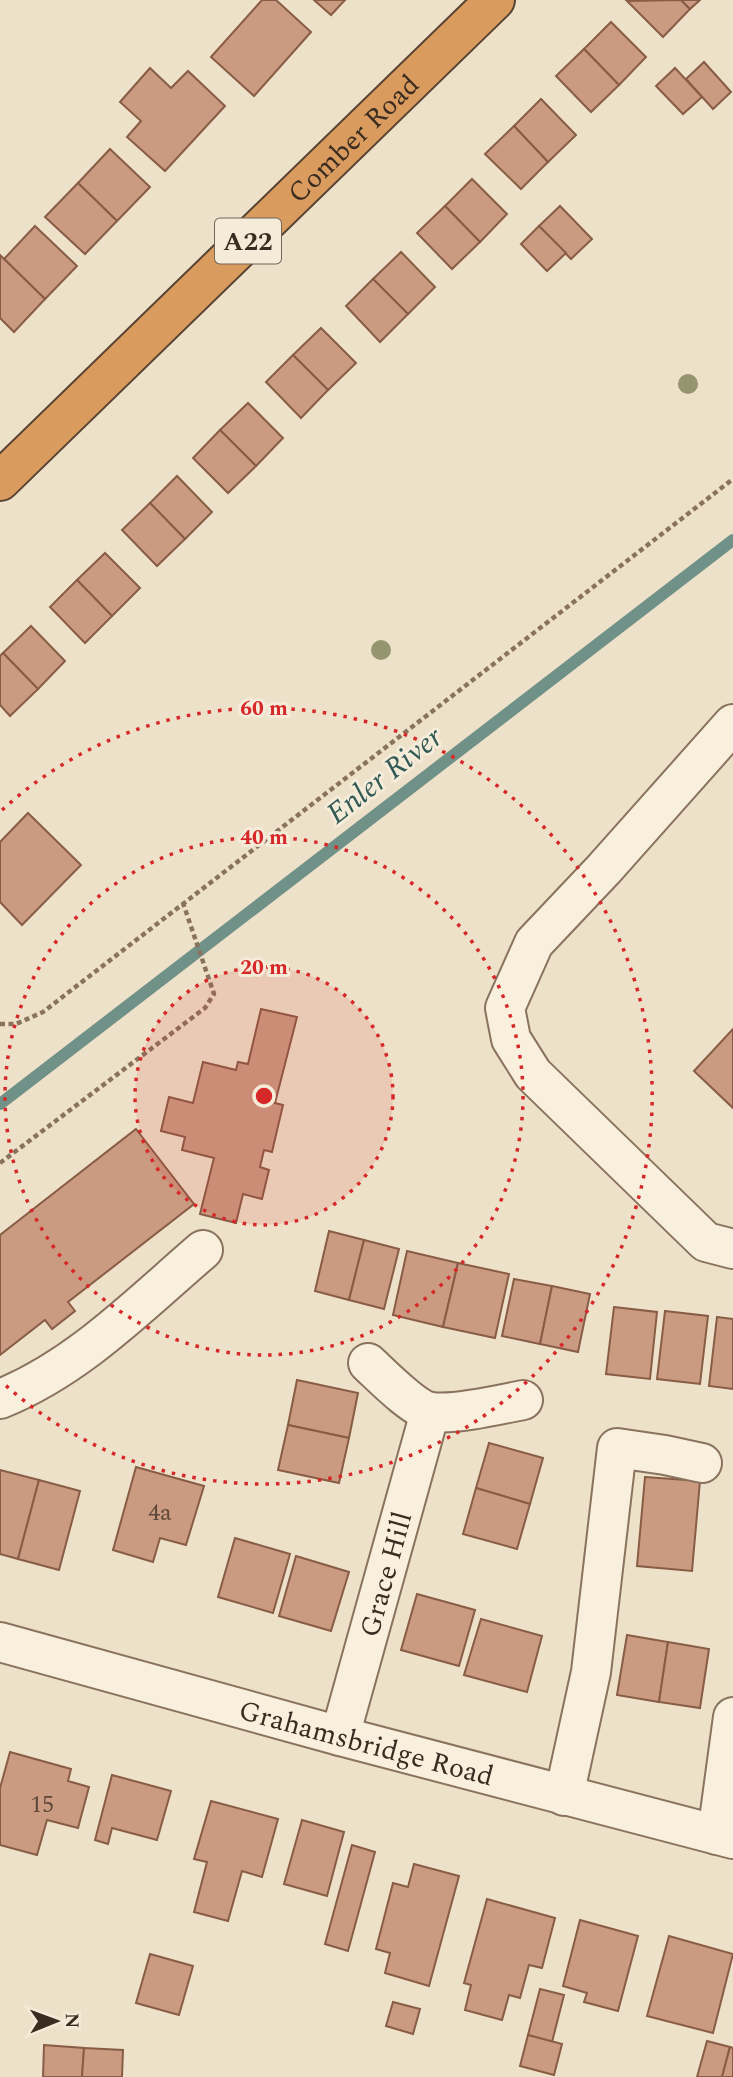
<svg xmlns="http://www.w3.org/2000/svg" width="733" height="2077" font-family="Spectral,serif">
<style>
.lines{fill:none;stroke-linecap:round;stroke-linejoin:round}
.stream{stroke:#709187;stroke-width:12}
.building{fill:#ca9b80;stroke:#885c45;stroke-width:2}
.minor-casing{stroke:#8a735e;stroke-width:42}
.highway-casing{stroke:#584232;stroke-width:42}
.path{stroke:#8a735e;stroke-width:4.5;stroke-dasharray:5 3.5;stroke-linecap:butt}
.minor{stroke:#f8efdd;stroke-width:38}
.highway{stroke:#d99c5e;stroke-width:38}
.tree{fill:#959570}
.ring{fill:none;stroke:#d62828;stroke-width:3.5;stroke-dasharray:3.5 7}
.labels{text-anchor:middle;stroke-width:6;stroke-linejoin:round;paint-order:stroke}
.number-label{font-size:24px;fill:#5f4839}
.shield{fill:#f5ebd9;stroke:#736558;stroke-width:2}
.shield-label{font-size:26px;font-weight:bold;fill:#3b2c21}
.street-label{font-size:28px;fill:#3b2c21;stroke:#f5ebd9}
.water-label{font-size:30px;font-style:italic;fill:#315a55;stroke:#f5ebd9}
.centre{fill:#d62828;stroke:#f5ebd9;stroke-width:3.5}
.ring-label{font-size:21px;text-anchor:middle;font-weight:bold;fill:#d62828;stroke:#f5ebd9;stroke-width:6;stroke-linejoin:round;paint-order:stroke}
</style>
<rect width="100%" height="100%" fill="#eee1c9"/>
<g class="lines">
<polyline class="stream" points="0,1104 733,540"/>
</g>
<g class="building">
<polygon points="262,0 276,0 311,32 254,96 211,57"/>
<polygon points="314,0 345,0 331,15"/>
<polygon points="681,0 690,9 663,37 627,1"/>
<polygon points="681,0 700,0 690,9"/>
<polygon points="611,22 646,57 619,85 584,49"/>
<polygon points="584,49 619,85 591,112 556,76"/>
<polygon points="704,62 731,92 713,109 686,79"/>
<polygon points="150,68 171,88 188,71 225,106 165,171 127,137 141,121 120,102"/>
<polygon points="675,68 702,97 683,114 656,86"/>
<polygon points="541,99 576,135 548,162 514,126"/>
<polygon points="514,126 548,162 521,189 485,154"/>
<polygon points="110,149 150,187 117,221 78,183"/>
<polygon points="472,179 507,214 480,242 445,206"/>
<polygon points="78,183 117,221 85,254 45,217"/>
<polygon points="445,206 480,242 452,269 417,233"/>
<polygon points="560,206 592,239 571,259 539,226"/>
<polygon points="35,226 77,266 45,299 4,259"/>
<polygon points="539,226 566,253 547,271 521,244"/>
<polygon points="401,252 435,287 408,314 373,279"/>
<polygon points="0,255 45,299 14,332 0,318"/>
<polygon points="373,279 408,314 380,342 346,306"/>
<polygon points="321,328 356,363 328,390 293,355"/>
<polygon points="293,355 328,390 301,418 266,382"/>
<polygon points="248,403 283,438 256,466 220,430"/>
<polygon points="220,430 256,466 228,493 193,458"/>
<polygon points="177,476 212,512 185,539 150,503"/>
<polygon points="150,503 185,539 157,566 122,530"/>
<polygon points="105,553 140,588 112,616 77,580"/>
<polygon points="77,580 112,616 85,643 50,607"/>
<polygon points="31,626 65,661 38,689 3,653"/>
<polygon points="3,653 38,689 10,716 0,705 0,656"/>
<polygon points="28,813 81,865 22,925 0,902 0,842"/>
<polygon points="261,1009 297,1017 275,1103 283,1105 272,1152 264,1150 260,1167 269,1170 262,1199 243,1194 236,1223 200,1214 214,1158 182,1150 185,1137 161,1131 169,1097 193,1103 203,1062 236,1070 238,1062 248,1064"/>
<polygon points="733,1029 733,1108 694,1071"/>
<polygon points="136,1129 194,1204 68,1302 75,1311 52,1329 45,1320 0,1355 0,1235"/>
<polygon points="329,1231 364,1240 349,1300 315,1291"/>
<polygon points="364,1240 399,1249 384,1309 349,1300"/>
<polygon points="407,1251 458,1263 443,1327 393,1315"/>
<polygon points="458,1263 509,1274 495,1338 443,1327"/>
<polygon points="514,1279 552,1286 540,1344 502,1336"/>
<polygon points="552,1286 590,1294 578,1352 540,1344"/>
<polygon points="614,1307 657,1312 650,1379 606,1374"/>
<polygon points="665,1311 708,1316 700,1384 657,1379"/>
<polygon points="717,1317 733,1319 733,1389 709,1386"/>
<polygon points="297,1380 358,1393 349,1438 288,1425"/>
<polygon points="288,1425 349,1438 339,1483 278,1470"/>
<polygon points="489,1443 543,1458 530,1504 476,1488"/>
<polygon points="136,1467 204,1486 186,1545 160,1538 153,1562 113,1550"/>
<polygon points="0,1470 39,1480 18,1559 0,1554"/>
<polygon points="645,1477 700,1481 692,1571 637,1566"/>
<polygon points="39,1480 80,1491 59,1570 18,1559"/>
<polygon points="476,1488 530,1504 517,1549 463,1534"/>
<polygon points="235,1538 290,1554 273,1613 218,1597"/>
<polygon points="296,1556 349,1572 331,1631 279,1616"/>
<polygon points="417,1594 475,1610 459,1666 401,1650"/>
<polygon points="481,1619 542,1636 527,1692 464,1675"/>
<polygon points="627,1635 668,1642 659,1702 617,1695"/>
<polygon points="668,1642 709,1649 700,1708 659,1702"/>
<polygon points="10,1752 71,1769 68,1781 89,1787 78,1828 47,1820 37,1855 0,1845 0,1788"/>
<polygon points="112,1775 171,1791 157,1840 112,1828 108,1844 95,1840"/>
<polygon points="211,1801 278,1819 262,1877 242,1871 228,1921 194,1912 207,1862 194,1859"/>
<polygon points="302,1820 344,1832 327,1896 284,1884"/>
<polygon points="352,1845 375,1852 348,1951 325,1944"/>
<polygon points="414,1864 459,1876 429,1986 385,1973 390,1953 376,1949 393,1883 408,1887"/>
<polygon points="487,1899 555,1918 542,1968 529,1965 520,1998 509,1995 502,2020 465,2010 471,1985 464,1983"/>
<polygon points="580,1920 638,1936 618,2011 584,2002 587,1993 563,1986"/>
<polygon points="669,1936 733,1954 713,2033 647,2016"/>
<polygon points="150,1954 193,1966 179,2015 136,2003"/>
<polygon points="540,1989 564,1995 552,2042 528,2035"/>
<polygon points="393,2002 420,2009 413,2034 386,2026"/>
<polygon points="528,2035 562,2044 554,2075 520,2066"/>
<polygon points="707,2041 730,2047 722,2077 697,2077"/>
<polygon points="44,2045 84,2048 82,2077 43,2077"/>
<polygon points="730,2047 733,2048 733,2077 722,2077"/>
<polygon points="84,2048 123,2050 122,2077 82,2077"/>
</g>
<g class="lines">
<defs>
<g id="minor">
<polyline points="733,724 604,869 534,943 505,1008 511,1039 533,1074 706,1242 733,1249"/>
<path d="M368,1363C381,1375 415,1410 432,1412C456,1415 498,1405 523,1400"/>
<path d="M0,1399C78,1368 140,1304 203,1250"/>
<path id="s1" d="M0,1642L340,1736L733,1839"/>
<path id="s2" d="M340,1736L430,1412"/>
<polyline points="564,1796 591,1672 617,1448 665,1455 702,1463"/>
<polyline points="717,1835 733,1717"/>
</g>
<g id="highway">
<path id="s3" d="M0,481L495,0"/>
</g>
</defs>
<use href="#minor" class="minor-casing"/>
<use href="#highway" class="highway-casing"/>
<g class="path">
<polyline points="0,1024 16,1024 43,1012 733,479"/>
<polyline points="0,1163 205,1008 214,994 183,903"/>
</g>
<use href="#minor" class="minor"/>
<use href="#highway" class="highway"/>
</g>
<g class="tree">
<circle cx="688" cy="384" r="10"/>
<circle cx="381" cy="650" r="10"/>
</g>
<circle cx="264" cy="1096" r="129" fill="#d62828" fill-opacity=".12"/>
<g class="ring">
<circle cx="264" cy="1096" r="129"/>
<circle cx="264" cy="1096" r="259"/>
<path d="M2 810A388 388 0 1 1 2 1382"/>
</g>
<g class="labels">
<g class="number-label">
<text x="160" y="1520">4a</text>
<text x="42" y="1812">15</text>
</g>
<rect class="shield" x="215" y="218.5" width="66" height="45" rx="5"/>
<g class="shield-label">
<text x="248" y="250">A22</text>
</g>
<g class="street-label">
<text dy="10" stroke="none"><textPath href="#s3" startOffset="492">Comber Road</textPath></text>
<text dy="10" stroke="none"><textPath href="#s2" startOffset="168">Grace Hill</textPath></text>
<text dy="10" stroke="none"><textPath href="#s1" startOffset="380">Grahamsbridge Road</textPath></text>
</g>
<g class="water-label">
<text transform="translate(384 775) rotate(-38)" y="10">Enler River</text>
</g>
</g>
<circle cx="264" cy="1096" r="10" class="centre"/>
<g class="ring-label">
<text x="264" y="715">60 m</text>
<text x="264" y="844">40 m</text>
<text x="264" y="974">20 m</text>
</g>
<g transform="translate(56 2021) rotate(89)" stroke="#f5ebd9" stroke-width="5" paint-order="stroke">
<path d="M0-5L12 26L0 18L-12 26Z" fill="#3b2c21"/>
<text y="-10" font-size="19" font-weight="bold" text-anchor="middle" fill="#3b2c21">N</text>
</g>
</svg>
